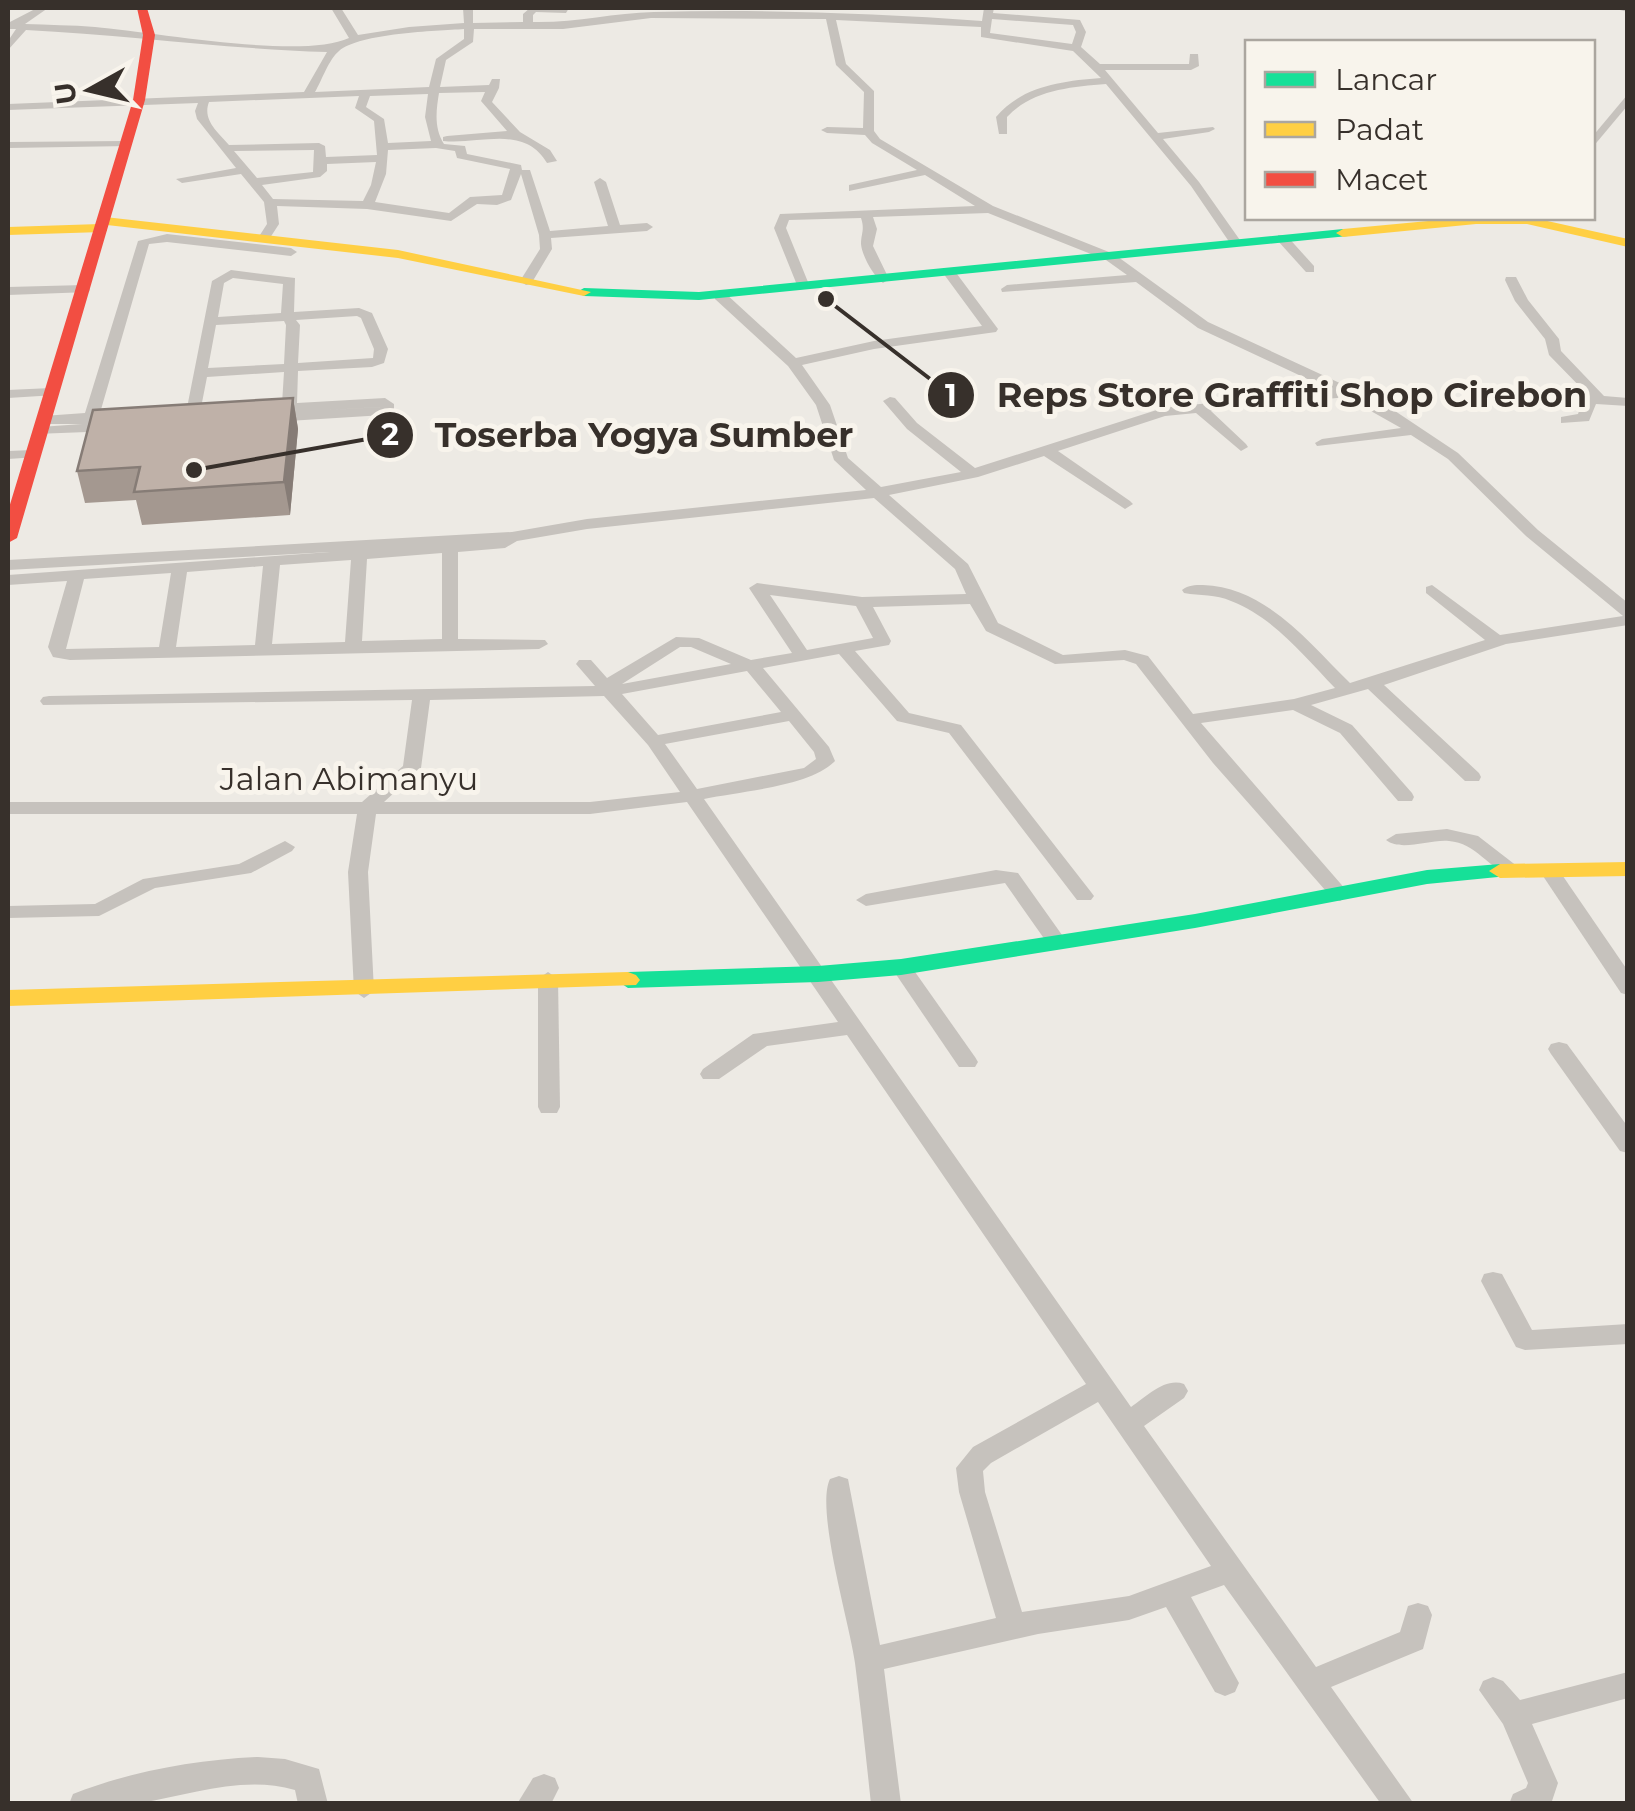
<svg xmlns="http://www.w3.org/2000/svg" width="1635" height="1811" font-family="Montserrat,sans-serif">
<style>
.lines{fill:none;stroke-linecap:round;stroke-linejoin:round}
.street{fill:#c6c2bd;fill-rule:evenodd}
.fast{fill:#16e098;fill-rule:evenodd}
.slow{fill:#ffcf43;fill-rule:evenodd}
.jam{fill:#f24e42;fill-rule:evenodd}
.wall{fill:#a49890}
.shaded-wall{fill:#867c76}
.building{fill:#bfb1a8;stroke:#867c76;stroke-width:2.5}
.labels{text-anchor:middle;stroke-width:10;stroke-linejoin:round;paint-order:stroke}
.street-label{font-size:32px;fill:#37302b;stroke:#f8f4ec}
.leader{fill:none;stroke:#37302b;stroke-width:4}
.callout-dot{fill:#37302b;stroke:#f8f4ec;stroke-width:4}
.mark-label{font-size:30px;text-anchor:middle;font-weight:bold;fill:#fff}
.callout-label{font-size:35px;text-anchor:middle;font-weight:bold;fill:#37302b;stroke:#f8f4ec;stroke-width:10;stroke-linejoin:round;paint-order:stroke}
</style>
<rect width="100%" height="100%" fill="#edeae4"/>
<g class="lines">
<g class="street">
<path d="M37,8H48L25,24C48,25 72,25 95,27C153,32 302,60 349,38L331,8H341L358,35L409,27L464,23L463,8H473V23L523,22V14L530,8H569L566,13L536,12L533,15V22C574,23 613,13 654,12C763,9 873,13 982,21L984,8H994L993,13L1080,20L1086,32L1081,47L1100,64H1189L1190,54H1198L1199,66L1191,70H1105L1158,133L1213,127L1215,129L1209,132L1163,139L1199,182L1242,243L1236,247L1232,246L1191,186L1106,84C1070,87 1032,90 1007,117V134H999L996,117C1022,86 1062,81 1101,78L1073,51L981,37V27L836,20L846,64L874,91V131L880,139L993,206L1114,254L1208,322L1383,403L1458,453L1538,530L1628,603V625L1506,644L1384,685L1479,773L1481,777L1479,781H1465L1368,689L1311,705L1352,725L1412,793L1414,797L1412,801H1398L1340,733L1293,710L1201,723L1347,891L1350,895L1340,901L1333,899L1213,763L1136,664L1124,660L1055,664L986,631L970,604L873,607L891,641L889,645L855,651L909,713L961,725L1091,892L1094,896L1091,900H1077L949,733L897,721L839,654L763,668L829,747L835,761C810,787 740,791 704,799L1131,1407C1146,1397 1165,1377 1184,1384L1188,1391L1184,1398L1144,1426L1316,1667L1400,1632L1408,1606L1418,1603L1428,1606L1432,1615L1423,1649L1331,1687L1414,1804H1381L1224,1585L1191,1597L1239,1683L1235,1692L1225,1696L1215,1692L1166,1607L1129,1620L1038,1634L884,1669L901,1804H871C866,1757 861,1710 855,1663C850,1625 815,1509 830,1479L839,1476L848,1479L880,1645L996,1618L959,1492L956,1468L973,1447L1086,1384L847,1035L767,1046L719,1079H703L700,1074L703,1069L753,1034L838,1022L687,802L590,814H376L368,872L374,991L364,998L354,991L348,872L357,814H8V802H362L403,766L412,700L43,705L40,701L43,697L49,696L595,686L576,664L579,660H591L607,678L676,637L699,638L751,660L792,653L749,588L757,583L862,597L966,594L955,569L874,498L587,529L517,541L505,548L458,552V639L545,640L548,644L539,649L70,660L53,657L48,647L67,581L8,585V575L330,552L8,570V560L512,532L587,519L866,490L834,460L816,405L788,366L715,299V293H725L796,358L874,341L982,326L943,273L954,270L998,329L996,332L874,349L802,365L830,405L848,458L881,487L961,472L907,429L883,401L890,397L895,398L917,423L975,468L1163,408L1331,390L1198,328L1136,282L1002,292L1001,289L1007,285L1127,275L1106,260L988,213L873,217L877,229L873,246L889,279L883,283C874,277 862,256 861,244C861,233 865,230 861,218L789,220L786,228L810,287L799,290L774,228L780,214L975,206L925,175L849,191V185L917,170L872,143L865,135L827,133L821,130L827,127L863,128L864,92L836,65L826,19L651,18L563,29H474L473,42L446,60L440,87L489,85L492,79H500L499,88L492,102L520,132L550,150L557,161L547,163C524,124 480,145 443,141V137L447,136L507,131L481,101L485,92L439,93C436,111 434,128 444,144L465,146L467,154L521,165L522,170H530L550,231L608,226L594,182L600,178L606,182L620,225L647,223L653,227L647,231L551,238L552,249L531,284L526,285L520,281L540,249L539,235L521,174L511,200L497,205L477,204L451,221L367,209L277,206L279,224L268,241L264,242L258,238L267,224L264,202L241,174L182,183L176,179L236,168L197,119L195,111L198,103L8,110V104L304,92L327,52C226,49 127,35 26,30L8,50V41L16,29H8V23ZM992,19L1073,25L1076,32L1072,44L990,33ZM464,29V39L436,59L429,87L315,92C322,80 329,59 339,51C360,33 436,31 464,29ZM428,94L425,117L431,141L388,143L384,119L366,107L370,96ZM359,96L355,108L374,121L377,155L326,157L325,146L319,143L229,145C218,132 202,120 209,102ZM436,148L455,151L457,158L510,169L502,195L470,197L449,213L375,202L386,174L388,150ZM314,150L313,172L257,178L234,151ZM376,162L371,185L363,201L273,199L262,185L320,177L327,171V164ZM1346,397L1401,428L1322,439L1315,443L1317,446L1411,435L1448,459L1526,536L1623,616L1500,635L1432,585L1426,587V593L1485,640L1350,683C1309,643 1266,587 1203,585C1194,585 1189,585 1182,590L1184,593C1200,596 1216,594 1231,601C1273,617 1304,656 1335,688L1294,699L1193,714L1148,656L1125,650L1063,655L998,623L968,564L889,495L978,477L1044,456L1125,509L1133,504L1130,501L1058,451L1165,416L1196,413L1241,451L1248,447L1246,444L1211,411ZM442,553V639L362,641L367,559ZM351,560L345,642L272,644L280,565ZM263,566L255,645L176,647L187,572ZM171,573L159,647L66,649L84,579ZM770,595L856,606L873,638L807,650ZM680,647H691L731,664L622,684ZM747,671L781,712L658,735L622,694ZM604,696L648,745L680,792L590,802H384L421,768L430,700ZM789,721L814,752L816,759L804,768L697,789L665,744ZM1098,1402L1211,1566L1129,1596L1022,1612L985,1492L983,1471L991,1463Z"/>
<polygon points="1618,8 1628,8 1628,12 1620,10"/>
<polygon points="1628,94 1628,105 1592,148 1592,137"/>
<polygon points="125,141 129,142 129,146 8,148 8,142"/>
<polygon points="167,234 291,248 297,252 291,256 167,242 149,244 100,413 118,412 125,416 97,424 113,423 120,427 113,431 35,434 35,428 40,427 82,424 43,424 36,420 43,416 85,413 138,241"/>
<polygon points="1278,235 1286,235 1314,266 1314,272 1306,272 1278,241"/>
<path d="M231,270L295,278L294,312L359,308L372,313L388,349L384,363L372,367L298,371L297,403L385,398L394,404V410L384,415L272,422L267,421V415L282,412L266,413L259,409L266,405L282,404L284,372L207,377L198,423L186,426L184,423L212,281ZM233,278L283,284L281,313L218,317L224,283ZM357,316L361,318L374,349L373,358L298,363L300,325L296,320ZM284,321L286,325L284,364L208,368L216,325ZM380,407L296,412L381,407Z"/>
<polygon points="1506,277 1516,277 1528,300 1559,339 1561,351 1604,396 1628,398 1628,406 1596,404 1589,421 1561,423 1561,417 1578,414 1583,399 1588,395 1549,355 1545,339 1515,301 1505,280"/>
<polygon points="84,285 90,289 89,292 8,295 8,287"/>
<polygon points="51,388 56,389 56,395 8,398 8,390"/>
<polygon points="33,450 40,454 38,457 8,459 8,451"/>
<path d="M1447,829L1478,836L1522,870L1512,876C1489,869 1476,843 1449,841C1430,839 1401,852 1386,840L1396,834Z"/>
<polygon points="285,841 295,847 292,851 251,873 155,888 99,916 8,918 8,906 95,904 143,879 239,864"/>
<polygon points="1549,864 1556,866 1628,971 1628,995 1621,993 1539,870"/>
<polygon points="996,870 1018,873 1067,942 1064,947 1050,947 1005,883 866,906 856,900 866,894"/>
<polygon points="901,960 908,962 975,1057 978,1062 975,1067 959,1067 891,967"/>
<polygon points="548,972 558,979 560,1107 557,1113 541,1113 538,1107 538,979"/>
<polygon points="1559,1042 1567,1044 1628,1127 1628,1153 1620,1151 1551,1054 1548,1049 1551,1044"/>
<polygon points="1493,1272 1502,1274 1532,1330 1628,1324 1628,1344 1525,1350 1516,1347 1481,1281 1484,1274"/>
<polygon points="1628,1672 1628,1698 1532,1724 1558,1783 1551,1804 1509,1804 1513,1794 1526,1788 1528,1783 1503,1724 1479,1690 1483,1681 1493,1677 1503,1681 1520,1700"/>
<path d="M258,1757L285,1759L319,1769L328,1804H298L295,1790C243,1775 191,1795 140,1803C117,1806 92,1804 69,1804L73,1794C131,1771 196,1760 258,1757Z"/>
<polygon points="544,1774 555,1778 559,1788 551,1804 517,1804 533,1778"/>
</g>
<g class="fast">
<polygon points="1343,229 1350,233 1348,236 699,300 584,296 577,292 584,288 699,292"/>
<polygon points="1500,864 1508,866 1511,871 1508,876 1427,884 1195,928 901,975 818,982 628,988 616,980 628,972 818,966 901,959 1195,914 1427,870"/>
</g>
<g class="slow">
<polygon points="105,217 398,250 591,292 584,296 398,258 107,225 107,231 102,232 8,235 8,227 100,224 98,221"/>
<polygon points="1460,218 1534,218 1628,239 1628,247 1527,224 1476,224 1343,237 1336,233 1343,229"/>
<polygon points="1628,862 1628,876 1500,878 1489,871 1500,864"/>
<polygon points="628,972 636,975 640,980 636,985 8,1006 8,990"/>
</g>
<polygon class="jam" points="137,8 147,8 155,35 145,100 17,538 8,543 8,511 133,100 143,35"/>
</g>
<polygon class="wall" points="293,398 298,429 290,515 142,525 136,500 85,503 77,471"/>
<polygon class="shaded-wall" points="293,398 298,429 290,515 284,482"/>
<polygon class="building" points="293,398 284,482 134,492 140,467 77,471 93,410"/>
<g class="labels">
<g class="street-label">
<text x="349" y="790">Jalan Abimanyu</text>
</g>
</g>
<path class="leader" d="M826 299L951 395M194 470L390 435"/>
<g class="callout-dot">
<circle cx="826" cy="299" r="10"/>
<circle cx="194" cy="470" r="10"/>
<circle cx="951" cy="395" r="25"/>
<circle cx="390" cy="435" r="25"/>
</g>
<g class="mark-label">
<text x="951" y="406">1</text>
<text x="390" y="445">2</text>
</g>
<g class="callout-label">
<text x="1292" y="407">Reps Store Graffiti Shop Cirebon</text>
<text x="644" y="447">Toserba Yogya Sumber</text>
</g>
<rect width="1635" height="1811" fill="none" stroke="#37302b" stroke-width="20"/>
<rect x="1245" y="40" width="350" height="180" fill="#f8f4ec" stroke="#aba69f" stroke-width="2.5"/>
<rect x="1265" y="72" width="50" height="15" fill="#16e098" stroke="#aba69f" stroke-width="2.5"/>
<text x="1335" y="90" font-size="30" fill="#37302b">Lancar</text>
<rect x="1265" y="122" width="50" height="15" fill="#ffcf43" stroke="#aba69f" stroke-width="2.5"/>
<text x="1335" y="140" font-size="30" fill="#37302b">Padat</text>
<rect x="1265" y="172" width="50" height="15" fill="#f24e42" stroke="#aba69f" stroke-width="2.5"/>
<text x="1335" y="190" font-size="30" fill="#37302b">Macet</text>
<g transform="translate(90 90) rotate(262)" stroke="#f8f4ec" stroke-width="8" paint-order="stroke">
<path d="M0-8L18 38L0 25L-18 38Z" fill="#37302b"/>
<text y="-15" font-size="28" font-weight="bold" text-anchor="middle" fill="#37302b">U</text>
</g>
</svg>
